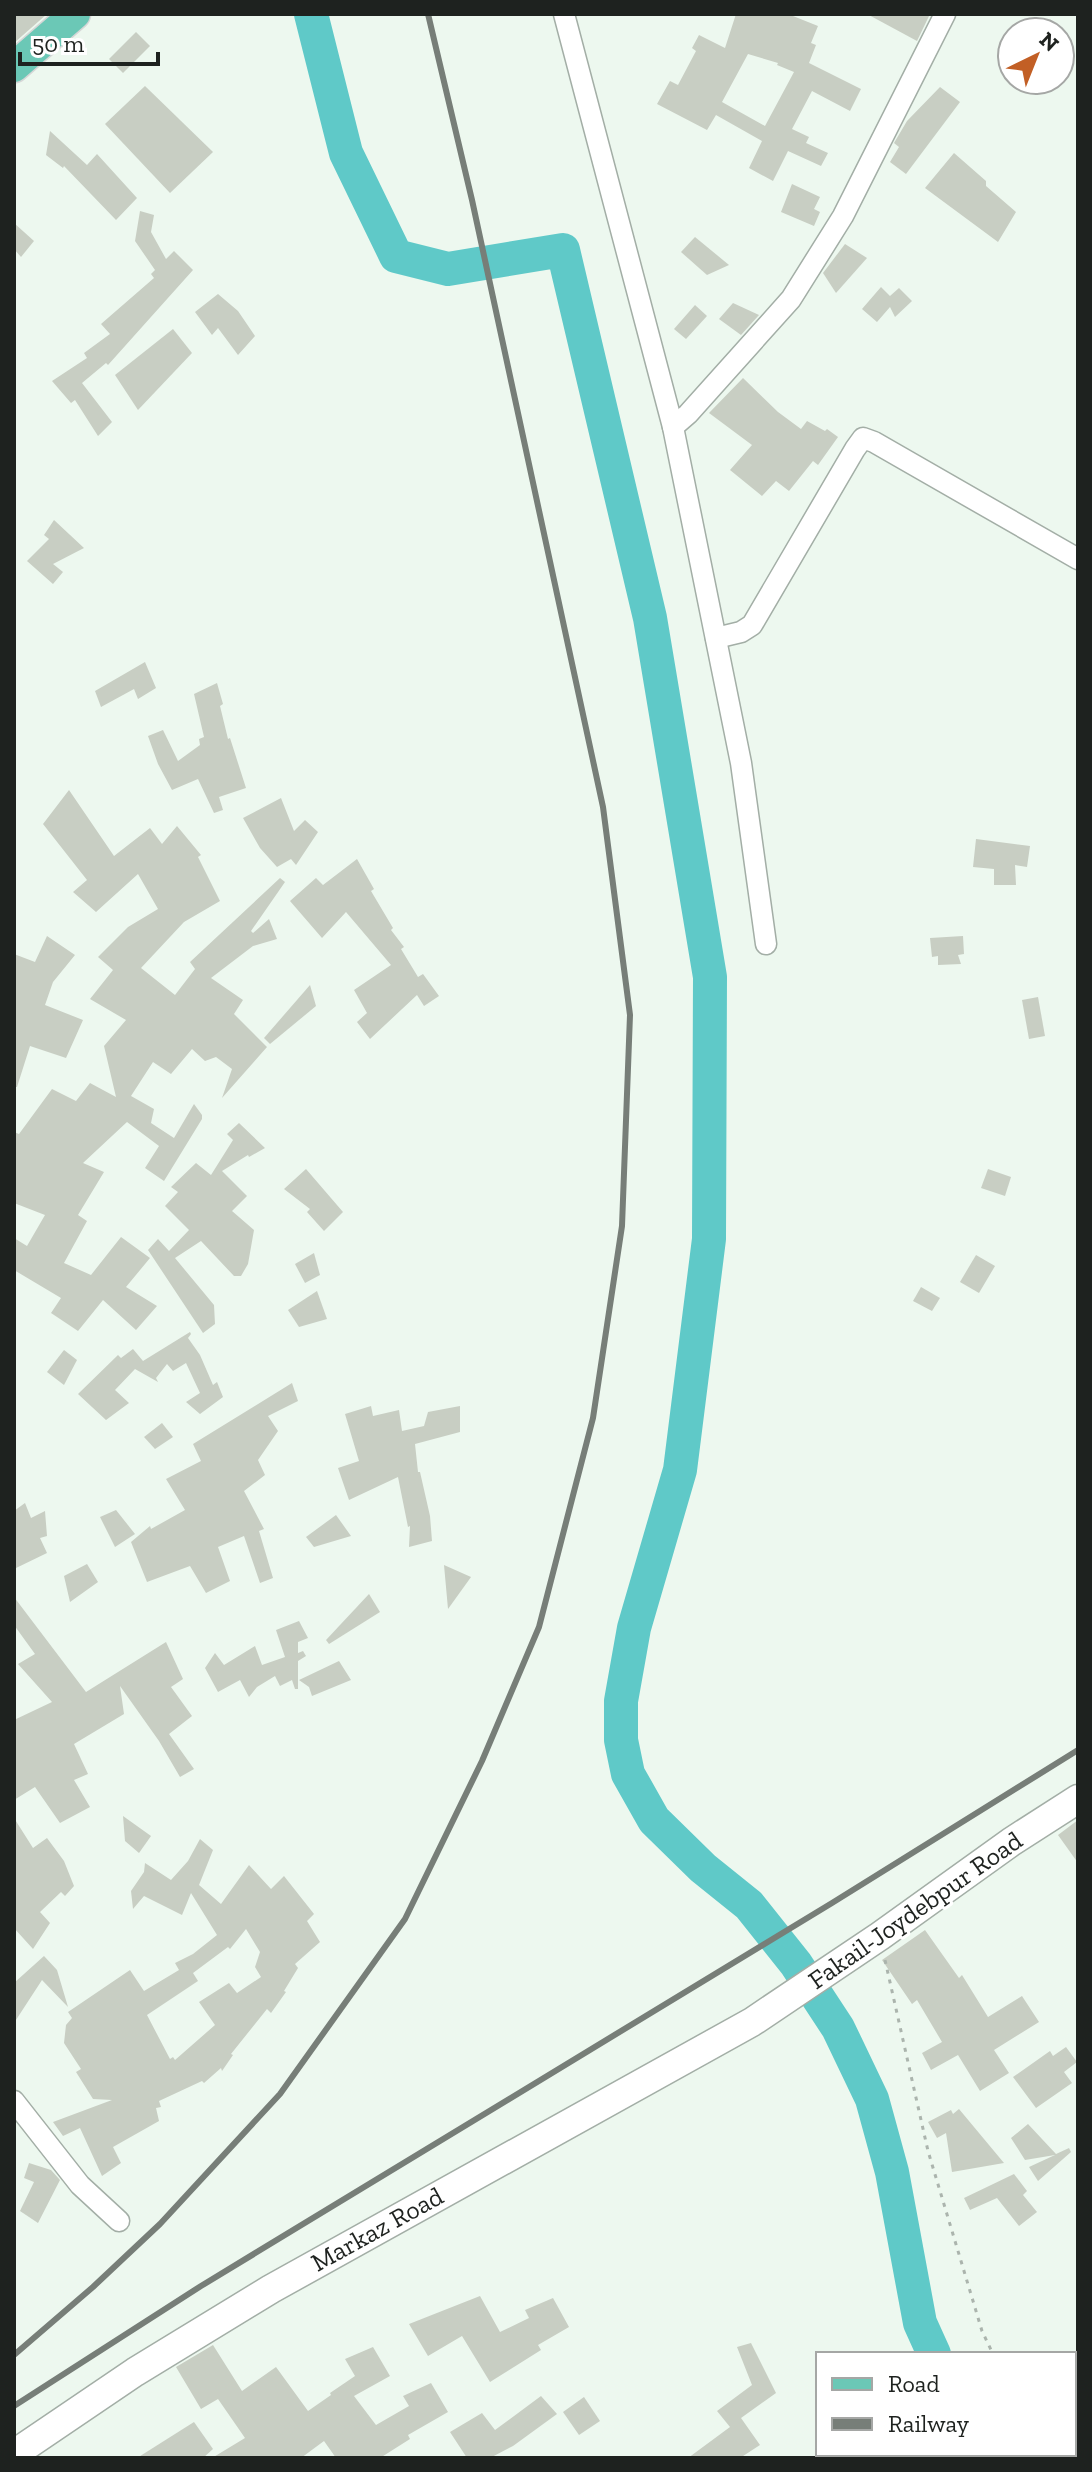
<svg xmlns="http://www.w3.org/2000/svg" width="1092" height="2472" font-family="'Zilla Slab',serif">
<style>
.lines{fill:none;stroke-linecap:round;stroke-linejoin:round}
.river{stroke:#5fc9c8;stroke-width:34}
.building{fill:#c8cec3;fill-rule:evenodd}
.street-casing{stroke:#a3aea6;stroke-width:23}
.secondary-casing{stroke:#a3aea6;stroke-width:31}
.primary-casing{stroke:#d6d7d7;stroke-width:33}
.path{stroke:#abb4ad;stroke-width:3;stroke-dasharray:4 6;stroke-linecap:butt}
.street{stroke:#fff;stroke-width:20}
.secondary{stroke:#fff;stroke-width:28}
.primary{stroke:#6bc8b6;stroke-width:30}
.rail{stroke:#777e78;stroke-width:6}
.labels{text-anchor:middle;stroke-width:6;stroke-linejoin:round;paint-order:stroke}
.street-label{font-size:26px;fill:#1e221f;stroke:#fff}
</style>
<rect width="100%" height="100%" fill="#edf8ef"/>
<g class="lines">
<g class="river">
<polyline points="311,14 346,153 396,256 448,269 563,250 650,618 710,977 709,1239 680,1470 634,1628 621,1701 621,1740 628,1774 654,1820 703,1868 749,1905 796,1964 838,2028 872,2099 892,2172 920,2323 934,2354"/>
<polyline points="979,2454 981,2458"/>
</g>
</g>
<g class="building">
<polygon points="14,14 47,14 14,43"/>
<path d="M736,14H788L818,26L811,43L816,45L809,63L861,89L850,111L812,91L792,129L809,137L806,143L828,153L821,166L788,151L773,181L749,168L762,141L716,115L707,130L657,104L670,81L678,85L696,51L692,48L699,35L725,48ZM748,54L778,63L777,65L794,72L765,126L722,102Z"/>
<polygon points="867,14 930,14 917,41"/>
<polygon points="136,32 150,46 123,73 109,59"/>
<polygon points="145,86 213,152 170,193 105,124"/>
<polygon points="940,87 960,102 906,174 890,162 899,147 894,143 907,121"/>
<polygon points="50,131 87,165 97,154 137,198 116,220 64,166 63,168 46,155"/>
<polygon points="954,153 986,181 986,186 1016,212 998,242 925,188"/>
<polygon points="792,184 820,197 814,209 820,212 814,226 781,212"/>
<polygon points="140,211 154,215 151,232 166,259 174,251 193,270 108,365 106,363 82,383 112,422 98,436 75,400 71,403 52,381 87,358 84,353 110,334 101,324 154,278 151,274 155,270 135,241"/>
<polygon points="14,223 34,241 21,257 14,249"/>
<polygon points="695,237 729,265 707,275 681,252"/>
<polygon points="845,244 867,258 836,293 823,273"/>
<polygon points="881,287 890,296 899,288 912,301 895,317 890,307 877,322 862,309"/>
<polygon points="218,294 238,311 255,336 238,355 218,328 212,335 195,312"/>
<polygon points="733,303 759,315 741,335 719,319"/>
<polygon points="695,305 707,316 686,339 674,329"/>
<polygon points="173,329 192,353 138,410 115,375"/>
<polygon points="743,378 778,412 801,429 807,421 825,431 827,429 838,437 818,465 813,461 789,491 776,481 762,496 730,470 752,445 709,413"/>
<polygon points="54,520 84,548 53,564 63,572 53,584 27,561 49,539 44,535"/>
<polygon points="145,662 156,688 138,699 134,689 101,707 95,691"/>
<polygon points="217,683 223,704 220,706 228,739 230,738 246,788 219,797 223,810 214,813 198,779 172,790 158,764 148,736 163,730 178,761 200,745 199,739 204,737 194,694"/>
<polygon points="69,790 114,856 150,828 162,844 177,826 201,855 198,857 220,901 184,922 141,968 175,995 195,969 190,962 280,878 285,882 251,931 253,933 269,919 277,939 253,946 211,978 243,1000 234,1014 267,1047 222,1098 232,1069 216,1057 205,1061 192,1049 171,1074 153,1062 131,1096 154,1109 151,1123 174,1138 194,1104 202,1115 202,1119 164,1181 145,1168 159,1146 127,1122 83,1163 104,1172 78,1215 87,1221 64,1263 91,1275 121,1237 150,1258 126,1287 157,1306 136,1330 103,1300 78,1331 51,1313 61,1298 14,1270 14,1238 27,1246 45,1215 14,1203 14,1132 19,1134 52,1089 76,1101 90,1083 116,1097 104,1046 126,1020 90,999 113,970 98,957 128,927 158,909 138,874 96,912 73,892 87,880 43,824"/>
<polygon points="281,798 294,831 305,820 318,832 296,865 291,859 277,867 260,848 243,818"/>
<polygon points="976,839 1030,846 1027,867 1015,865 1016,885 994,885 994,869 973,867"/>
<polygon points="357,859 374,889 371,891 393,928 391,930 404,947 401,949 418,977 423,974 439,996 424,1006 417,995 370,1039 357,1022 367,1013 354,990 391,965 346,912 322,938 290,901 316,878 323,885"/>
<polygon points="47,936 75,955 53,982 45,1005 83,1020 66,1058 30,1046 17,1087 14,1087 14,954 35,962"/>
<polygon points="963,936 964,954 958,955 961,964 938,965 938,956 932,957 930,938"/>
<polygon points="310,985 316,1006 270,1044 264,1038"/>
<polygon points="1038,997 1045,1036 1029,1039 1022,1000"/>
<polygon points="239,1123 265,1148 249,1157 248,1155 222,1171 247,1196 232,1211 254,1230 248,1264 241,1276 234,1276 201,1241 175,1258 214,1305 215,1324 203,1333 148,1250 158,1239 169,1251 189,1230 165,1206 178,1192 171,1187 196,1163 211,1175 233,1140 227,1134"/>
<polygon points="306,1169 343,1212 324,1231 307,1212 310,1209 284,1189"/>
<polygon points="988,1169 1011,1177 1005,1196 981,1188"/>
<polygon points="314,1253 320,1275 305,1283 295,1264"/>
<polygon points="976,1255 995,1266 979,1293 960,1282"/>
<polygon points="921,1287 940,1298 932,1311 913,1301"/>
<polygon points="317,1291 327,1319 299,1327 288,1310"/>
<polygon points="190,1332 191,1334 188,1338 200,1355 213,1385 217,1382 223,1397 200,1414 186,1402 200,1393 186,1363 173,1371 167,1364 156,1378 158,1382 135,1369 115,1390 129,1403 106,1420 78,1394 118,1355 121,1358 133,1349 143,1361"/>
<polygon points="64,1350 77,1360 64,1385 47,1372"/>
<polygon points="292,1383 298,1401 268,1416 278,1431 258,1460 265,1475 244,1491 264,1529 259,1531 273,1578 260,1583 244,1536 218,1547 230,1581 206,1593 190,1566 147,1582 131,1542 150,1526 151,1529 185,1510 166,1479 201,1461 193,1444"/>
<polygon points="371,1406 373,1416 399,1410 402,1431 424,1426 428,1412 460,1406 460,1432 415,1444 418,1472 420,1472 430,1516 432,1541 409,1547 410,1526 408,1527 398,1477 349,1500 338,1468 359,1461 345,1414"/>
<polygon points="162,1423 173,1437 155,1449 144,1437"/>
<polygon points="25,1503 31,1518 45,1511 47,1536 40,1538 47,1553 14,1569 14,1511"/>
<polygon points="116,1510 135,1534 115,1547 100,1517"/>
<polygon points="336,1515 351,1536 314,1547 306,1537"/>
<polygon points="87,1564 98,1582 70,1602 64,1576"/>
<polygon points="444,1565 471,1577 448,1609"/>
<polygon points="369,1594 380,1612 329,1644 326,1640"/>
<polygon points="14,1597 86,1692 166,1642 183,1679 171,1687 192,1716 169,1734 194,1769 180,1777 159,1741 120,1686 124,1714 74,1744 88,1774 74,1780 90,1807 60,1823 35,1787 14,1800 14,1720 52,1702 18,1664 35,1654 14,1625"/>
<polygon points="299,1621 308,1638 298,1642 298,1653 303,1651 306,1656 298,1661 298,1689 295,1689 292,1680 280,1686 275,1676 257,1687 249,1697 240,1680 218,1692 205,1668 215,1653 224,1665 255,1646 262,1665 285,1657 276,1630"/>
<polygon points="339,1661 351,1680 312,1696 309,1687 299,1680"/>
<polygon points="123,1816 151,1836 139,1853 125,1841"/>
<polygon points="14,1818 33,1848 47,1838 64,1861 74,1886 65,1896 61,1892 40,1912 50,1923 33,1949 14,1928"/>
<polygon points="1078,1820 1078,1863 1058,1835"/>
<path d="M200,1839L213,1850L199,1885L221,1904L249,1865L271,1889L284,1876L314,1914L307,1921L320,1942L295,1964L298,1968L284,1991L286,1992L271,2013L267,2009L231,2054L233,2055L222,2071L221,2068L204,2083L202,2081L159,2101L161,2107L156,2108L159,2121L113,2147L121,2163L102,2176L80,2128L63,2136L53,2122L112,2100L93,2099L76,2072L81,2069L64,2043L66,2025L72,2018L68,2012L130,1970L144,1991L179,1970L175,1963L193,1954L217,1935L191,1893L182,1915L144,1896L133,1909L131,1891L144,1872L145,1863L171,1880L188,1861ZM246,1929L260,1952L255,1967L261,1977L237,1993L229,1983L199,2002L215,2025L175,2060L173,2057L170,2059L147,2015L198,1981L193,1973L228,1947L230,1949Z"/>
<polygon points="925,1930 959,1978 962,1975 988,2017 1022,1996 1039,2022 994,2050 1009,2073 980,2091 958,2055 931,2070 922,2053 942,2042 917,2000 912,2004 882,1960"/>
<polygon points="44,1956 57,1970 68,2007 42,1980 14,2023 14,1983"/>
<polygon points="1066,2047 1077,2062 1064,2072 1072,2083 1036,2108 1013,2077 1050,2051 1053,2056"/>
<polygon points="959,2109 1004,2163 952,2172 946,2133 937,2138 928,2122 951,2110 953,2114"/>
<polygon points="1028,2124 1056,2154 1069,2148 1071,2152 1038,2181 1029,2167 1055,2155 1025,2160 1011,2138"/>
<polygon points="29,2163 51,2170 60,2180 38,2223 20,2211 34,2182 24,2178"/>
<polygon points="1014,2174 1027,2191 1023,2195 1037,2212 1019,2226 997,2198 970,2210 964,2198"/>
<polygon points="480,2296 500,2332 529,2318 525,2310 553,2298 569,2327 538,2345 541,2350 490,2382 462,2336 428,2356 409,2324"/>
<polygon points="751,2343 776,2393 741,2418 760,2445 740,2458 688,2458 730,2427 717,2411 752,2385 737,2347"/>
<polygon points="213,2345 242,2391 276,2367 308,2411 331,2395 330,2393 355,2376 345,2359 373,2347 390,2376 354,2396 376,2425 409,2406 403,2396 431,2383 448,2412 408,2435 410,2439 380,2458 336,2458 324,2441 301,2458 212,2458 245,2438 218,2399 201,2409 176,2367"/>
<polygon points="541,2396 557,2414 513,2446 490,2458 467,2458 450,2432 482,2413 495,2430"/>
<polygon points="584,2397 600,2421 579,2435 563,2412"/>
<polygon points="194,2422 213,2449 203,2458 137,2458"/>
</g>
<g class="lines">
<defs>
<g id="street">
<polyline points="564,14 673,427"/>
<polyline points="716,638 741,632 752,625 855,449 863,438 874,442 1078,559"/>
<polyline points="766,944 741,763 673,427 688,414 791,299 843,216 945,14"/>
<polyline points="14,2101 80,2185 119,2221"/>
</g>
<polyline id="secondary" points="14,2454 135,2372 271,2289 752,2022 880,1936 1011,1842 1078,1799"/>
<polyline id="primary" points="14,67 75,14"/>
</defs>
<use href="#street" class="street-casing"/>
<use href="#secondary" class="secondary-casing"/>
<use href="#primary" class="primary-casing"/>
<g class="path">
<polyline points="885,1960 928,2151 982,2331 993,2354"/>
<polyline points="1043,2454 1047,2458"/>
</g>
<use href="#street" class="street"/>
<use href="#secondary" class="secondary"/>
<use href="#primary" class="primary"/>
<g class="rail">
<polyline points="14,2355 93,2287 160,2224 280,2094 405,1919 482,1761 539,1627 593,1418 622,1226 630,1015 603,807 472,200 428,14"/>
<polyline points="14,2406 201,2286 832,1903 1078,1750"/>
</g>
</g>
<g class="labels">
<g class="street-label">
<text transform="translate(915 1910) rotate(-35)" y="9">Fakail-Joydebpur Road</text>
<text transform="translate(377 2229) rotate(-29)" y="9">Markaz Road</text>
</g>
</g>
<rect width="1092" height="2472" fill="none" stroke="#1e221f" stroke-width="32"/>
<rect x="816" y="2352" width="260" height="104" fill="#ffffff" stroke="#a5a7a5" stroke-width="2"/>
<rect x="832" y="2378" width="40" height="12" fill="#6bc8b6" stroke="#a5a7a5" stroke-width="2"/>
<text x="888" y="2392" font-size="24" fill="#1e221f">Road</text>
<rect x="832" y="2418" width="40" height="12" fill="#777e78" stroke="#a5a7a5" stroke-width="2"/>
<text x="888" y="2432" font-size="24" fill="#1e221f">Railway</text>
<g transform="translate(1036 56) rotate(43)"><circle r="38" fill="#ffffff" stroke="#a5a7a5" stroke-width="2"/>
<path d="M0-6L14 30L0 20L-14 30Z" fill="#c25f25"/>
<text y="-12" font-size="22" font-weight="bold" text-anchor="middle" fill="#1e221f">N</text>
</g>
<path d="M20 52v12h138v-12" fill="none" stroke="#1e221f" stroke-width="4"/>
<text x="32" y="52" font-size="24" fill="#1e221f" stroke="#ffffff" stroke-width="6" paint-order="stroke">50 m</text>
</svg>
